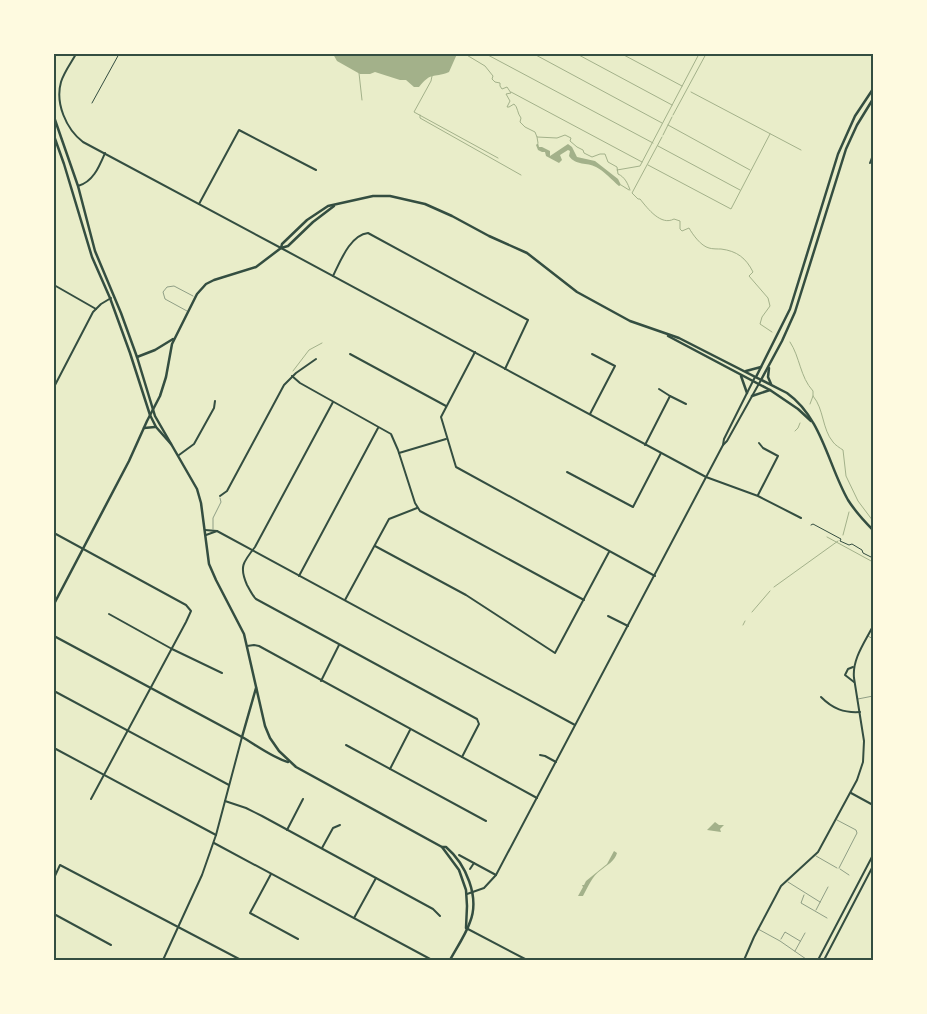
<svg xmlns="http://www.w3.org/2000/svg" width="927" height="1014" font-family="'Source Serif 4',serif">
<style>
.water{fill:#a3b18a}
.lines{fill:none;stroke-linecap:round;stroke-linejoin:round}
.stream{stroke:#a3b18a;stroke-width:1}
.service{stroke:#344e41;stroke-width:0.5}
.pedestrian{stroke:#344e41;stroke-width:1}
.minor{stroke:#344e41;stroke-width:2}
.tertiary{stroke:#344e41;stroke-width:2}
.secondary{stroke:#344e41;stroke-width:2.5}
.neatline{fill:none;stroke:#344e41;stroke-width:2}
</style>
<rect width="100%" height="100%" fill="#e9edc9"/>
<g class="water">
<path d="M333,54H457L449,72C432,79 432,71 419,87H414L406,80H400L375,72L370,74H360L337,61Z"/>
<path d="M538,143L539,147H542L550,151V156L568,144L572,147L577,157L595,161L618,179L621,185L619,186C612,180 604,171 596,167C587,162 576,166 569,156L570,151L568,150L560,155L562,160L559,163L546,156L545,152H542L538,150L536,145Z"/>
<polygon points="715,822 719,825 724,825 720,829 721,832 707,830"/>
<path d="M614,851L617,853C615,861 607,865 601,870C592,876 588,887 583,896H578L583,887L582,885H584L586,881L607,864Z"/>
</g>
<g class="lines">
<g class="stream">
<path d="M465,54L485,66L493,76L492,79L495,82L500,83V86L502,89L507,87L511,93L506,94L510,101L507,107H509L514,104C518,107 517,113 521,118L520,122L525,127L535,132L537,137L557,138L565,135L571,138L570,141L577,147L583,150L584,153L592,157L600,154H605L608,162L617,167L618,174C625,177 628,184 630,190"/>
<polyline points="486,54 653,143"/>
<polyline points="534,54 662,123"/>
<polyline points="577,54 672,105"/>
<polyline points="622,54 682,86"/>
<polyline points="359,73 362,100"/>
<polyline points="432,76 431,81 414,112 498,158"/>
<polyline points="511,92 642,162"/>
<polyline points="691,92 801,150"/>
<polyline points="420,115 420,118 521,175"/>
<polyline points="673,115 706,54"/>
<polyline points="668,125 750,170"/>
<polyline points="663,135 672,117"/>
<polyline points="537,137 538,143"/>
<path d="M662,137L632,193L638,199H640C648,209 661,226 674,219L680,221V229L682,231L689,228C693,235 701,246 709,248C712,249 718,249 721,249C737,251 746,258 753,272L749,276L768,298L770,306L762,317L760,324L772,332"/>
<polyline points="658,146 740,190"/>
<polyline points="648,165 731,209 770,134"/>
<polyline points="617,170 640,166 699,54"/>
<polyline points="621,185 629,190"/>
<path d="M790,342C800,357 800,377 813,391V396C824,409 822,429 833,442C835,445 840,448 843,450L846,476L858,501L873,521"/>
<polyline points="293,371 309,350 322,343"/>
<polyline points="810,404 813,396"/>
<polyline points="795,431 798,428 800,423"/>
<polyline points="843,535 849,512"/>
<polyline points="827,537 873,562"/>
<polyline points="774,587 838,541"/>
<polyline points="752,612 770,591"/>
<polyline points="743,625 745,621"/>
</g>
<g class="service">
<polyline points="187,311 165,299 163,292 167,287 174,286 193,296"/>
<polyline points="213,529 213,518 221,502 220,498"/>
<polyline points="868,636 873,639"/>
<polyline points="858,699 873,696"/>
<polyline points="837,820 856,830 857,833 839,868"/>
<polyline points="816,856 837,868"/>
<polyline points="840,869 849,875"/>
<polyline points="788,882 820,902"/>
<polyline points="804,895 801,903 827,918"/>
<polyline points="816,910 828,887"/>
<polyline points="758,929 780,941 806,959"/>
<polyline points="781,939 785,932 800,941"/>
<polyline points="795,951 805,933"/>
</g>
<g class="pedestrian">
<polyline points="92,103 119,54"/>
<polyline points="811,525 813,524 841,539 840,541 849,545 852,544 862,550 863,553 873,558"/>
</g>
<g class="minor">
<path d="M76,54C71,63 64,72 61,82C55,103 66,129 83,142L281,248"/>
<polyline points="870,163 873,155"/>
<path d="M78,186C93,182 99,167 105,153"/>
<polyline points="199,204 239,130 316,170"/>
<path d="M333,276C340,262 350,235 368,233L528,320L505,369"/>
<polyline points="54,285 96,309"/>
<polyline points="475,352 441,417 456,467 655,576"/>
<polyline points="350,354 446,406"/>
<polyline points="292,376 300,383 391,434 398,450 415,503 420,511 584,600"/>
<polyline points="54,387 93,312 101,304 111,298"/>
<polyline points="659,389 670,396"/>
<path d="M333,402L255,547C243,562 239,567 247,585C250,590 252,595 256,599L477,719L479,724L462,757"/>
<polyline points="590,414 615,366 592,354"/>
<polyline points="645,445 670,396 686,404"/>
<polyline points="399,453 446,439"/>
<polyline points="179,455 194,444 214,408 215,401"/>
<polyline points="567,472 633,507 661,453"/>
<polyline points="706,477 758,496 801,518"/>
<polyline points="758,495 778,456 763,448 759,443"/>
<polyline points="220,496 227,491 284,385 296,373 316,359"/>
<polyline points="205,530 217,531 575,725"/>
<polyline points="54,533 186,605 191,611 186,622 91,799"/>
<polyline points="206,535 217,531"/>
<polyline points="375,546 466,595 555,653 609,552"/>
<polyline points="299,576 378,428"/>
<polyline points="345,600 389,519 417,508"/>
<polyline points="109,614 172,649 222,673"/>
<polyline points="608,616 628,626"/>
<polyline points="247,646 254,645 259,646 537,798"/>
<polyline points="853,667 848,669 845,675 854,682"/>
<polyline points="321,681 339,645"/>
<polyline points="54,691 229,785"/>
<path d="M821,697C833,709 844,713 860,712"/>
<polyline points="346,745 486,821"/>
<polyline points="54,748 216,835"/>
<polyline points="540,755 545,756 556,762"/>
<polyline points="390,769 410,730"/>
<polyline points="225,801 246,808 262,816 433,909 440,916"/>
<polyline points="287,830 303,799"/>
<polyline points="214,843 432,960"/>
<polyline points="322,848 333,828 340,825"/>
<polyline points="459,855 496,875"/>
<polyline points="470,869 474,863"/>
<polyline points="271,874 250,913 298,939"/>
<polyline points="54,878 60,865 241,960"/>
<polyline points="54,914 111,945"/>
<polyline points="354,918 376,878"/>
<polyline points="466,928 527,960"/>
</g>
<g class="tertiary">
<polyline points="281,248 706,477"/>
<polyline points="723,445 727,441 761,380"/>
<polyline points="851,793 873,805"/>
<polyline points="467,894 484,888 496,875 723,445 724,439 755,377"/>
<polyline points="163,960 202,875 216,835 242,737"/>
<path d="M744,960L754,937L781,886L818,852L857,780L863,762L864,741L854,678C852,659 865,642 873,626"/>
<polyline points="818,960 873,855"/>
<polyline points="824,960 873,866"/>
</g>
<g class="secondary">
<path d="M54,117L78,186L95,251L121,313L137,357L155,416L197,489L201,503L209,564L216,580L244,634L265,726L270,738L279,751L296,767L442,847H446C466,864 480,897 470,922C466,934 456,949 450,960"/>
<polyline points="54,136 64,164 92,257 110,298 130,353 150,415 156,427 171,444"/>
<polyline points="281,248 288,246 313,222 334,206"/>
<polyline points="668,336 770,390 798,409 811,421"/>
<polyline points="137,357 155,350 173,339"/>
<polyline points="769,368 768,377 771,384"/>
<polyline points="746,371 761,367"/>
<polyline points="741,376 747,393"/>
<polyline points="756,377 790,309 838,154 855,116 873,89"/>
<polyline points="761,380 782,341 795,312 846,149 857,125 873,99"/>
<polyline points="752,396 770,390"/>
<polyline points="144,428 155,427"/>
<path d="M54,604L129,461L147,421L160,396L166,377L172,344L197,294L206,284L214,280L256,267L281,248L282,244L307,220L328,206L373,196H390L425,204L452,216L489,236L527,253L577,292L630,321L679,338L787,393C822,418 828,465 848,500C855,511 864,521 873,530"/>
<path d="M54,636L242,737C256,745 273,758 288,762"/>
<polyline points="242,737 256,688"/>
<polyline points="442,847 459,870 466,890 467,906 466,928"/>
</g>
</g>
<rect width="927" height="1014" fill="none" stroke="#fefae0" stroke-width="110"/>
<rect x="55" y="55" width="817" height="904" class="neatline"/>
</svg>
